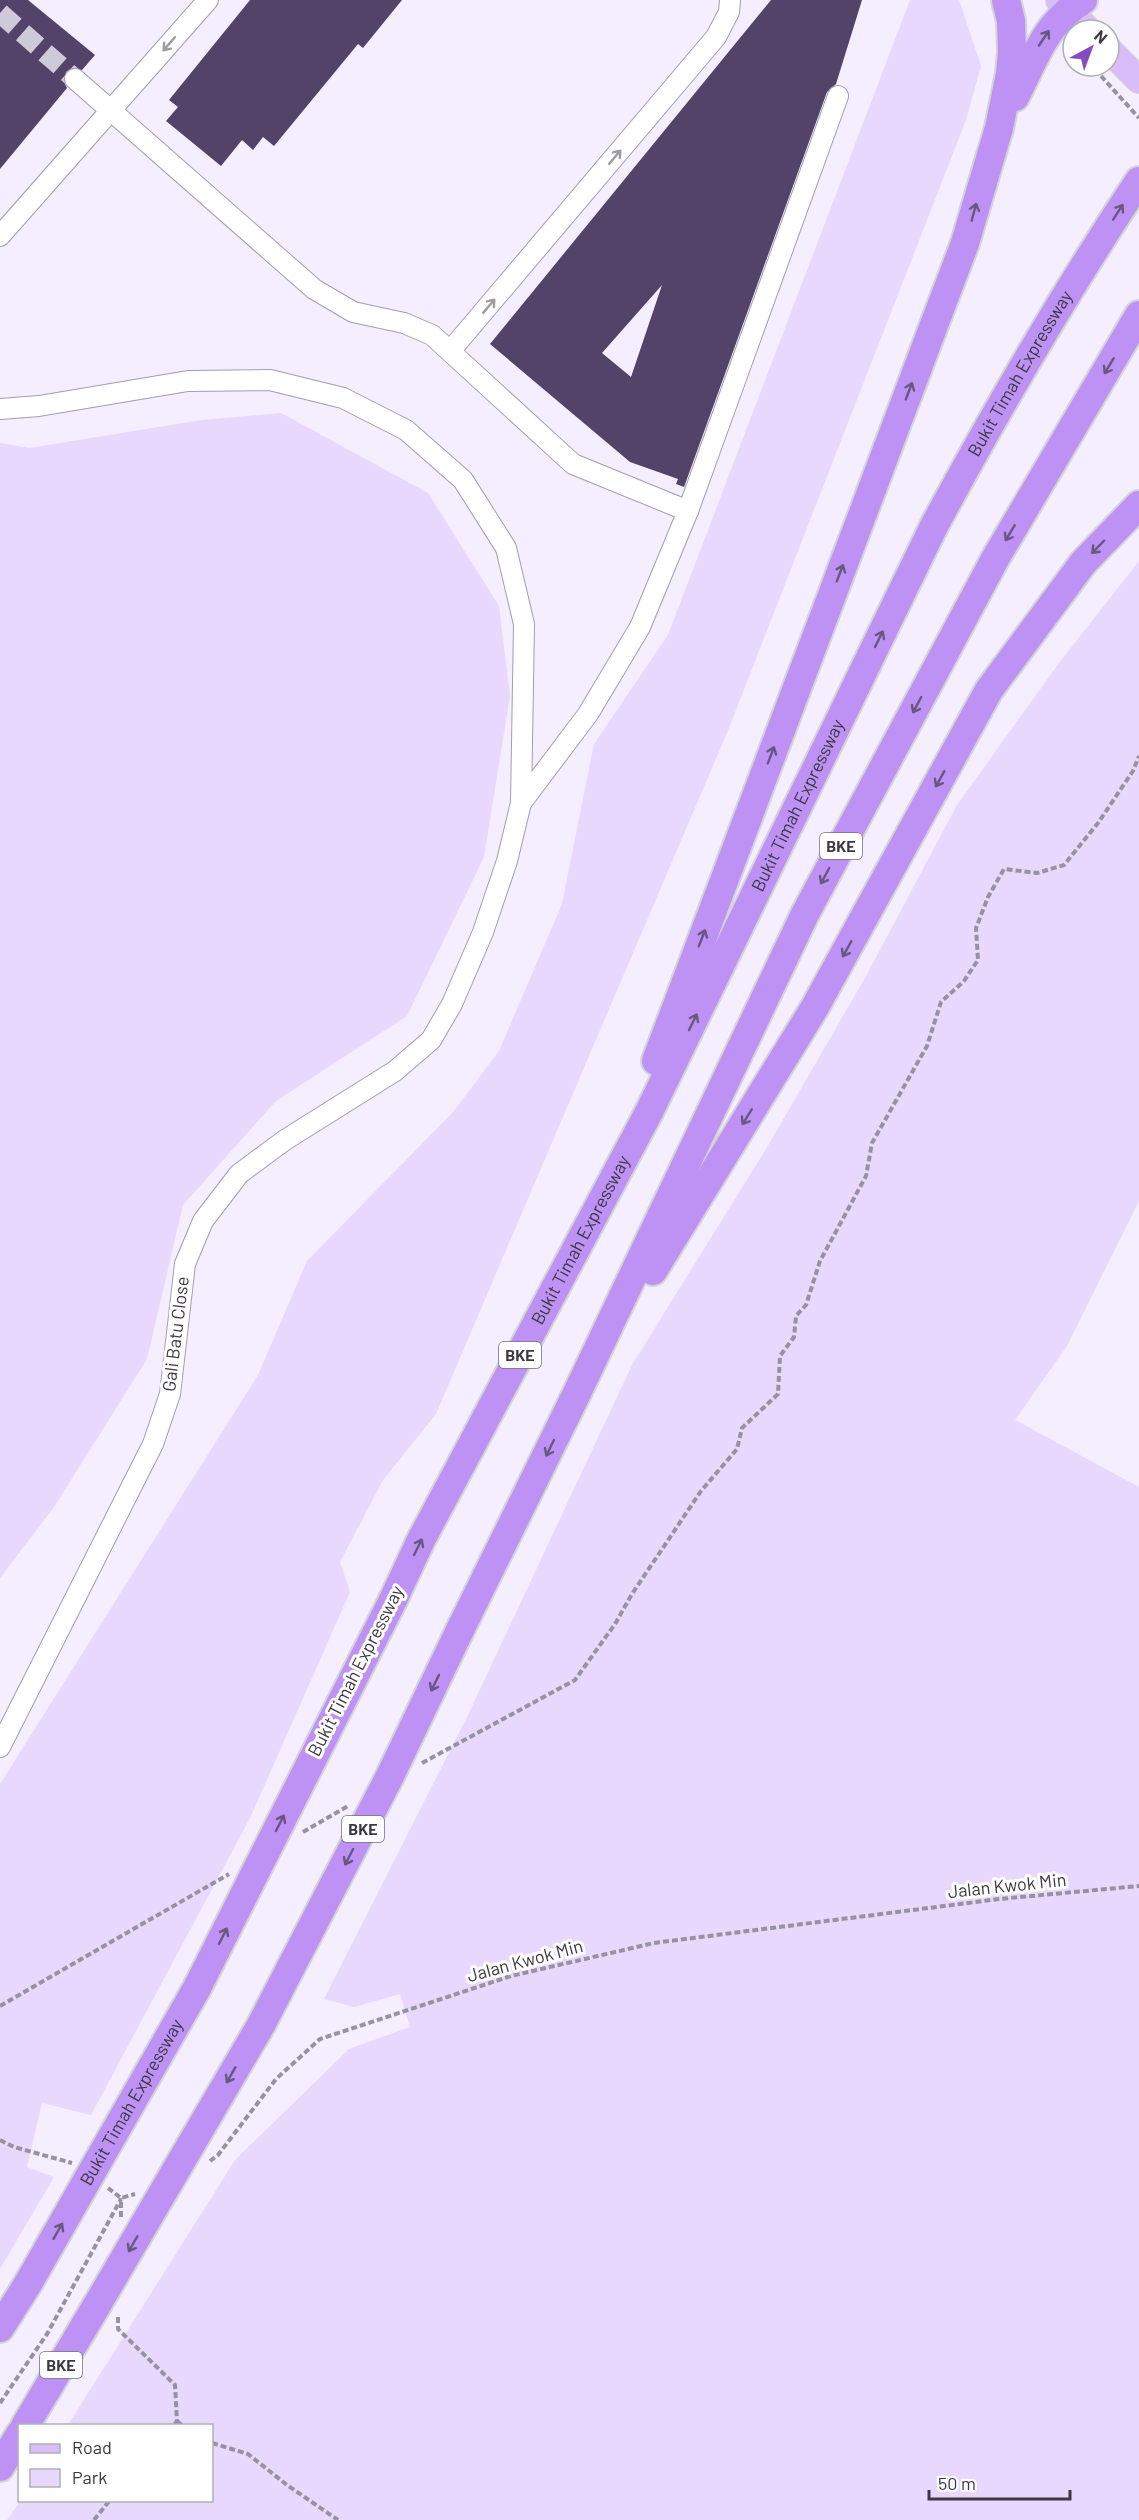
<svg xmlns="http://www.w3.org/2000/svg" width="1139" height="2520" font-family="Barlow,sans-serif">
<style>
.green{fill:#e8d8fe}
.building{fill:#534368;fill-rule:evenodd}
.lines{fill:none;stroke-linecap:round;stroke-linejoin:round}
.minor-tunnel{stroke:#cfcad9;stroke-width:20;stroke-dasharray:20 10;stroke-linecap:butt}
.minor-casing{stroke:#a49cb0;stroke-width:22}
.major-casing{stroke:#d4d3d5;stroke-width:28}
.highway-casing{stroke:#d4d3d5;stroke-width:32}
.path{stroke:#97929f;stroke-width:4;stroke-dasharray:6 3;stroke-linecap:butt}
.minor{stroke:#fff;stroke-width:20}
.major{stroke:#d8bdf9;stroke-width:26}
.highway{stroke:#be91f5;stroke-width:28}
.highway-bridge-casing{stroke:#d4d3d5;stroke-width:32;stroke-linecap:butt}
.highway-bridge{stroke:#be91f5;stroke-width:28}
.oneway{stroke:#6a5780}
.oneway2{stroke:#9e9ca0}
.labels{text-anchor:middle;stroke-width:6;stroke-linejoin:round;paint-order:stroke}
.shield{fill:#fefefe;stroke:#76737a;stroke-width:1.5}
.shield-label{font-size:16px;font-weight:bold;fill:#3c3841}
.street-label{font-size:18px;fill:#3c3841;stroke:#fefefe}
</style>
<rect width="100%" height="100%" fill="#f4eeff"/>
<g class="green">
<polygon points="910,0 959,0 981,66 966,120 727,733 436,1414 383,1480 340,1562 350,1592 250,1818 91,2115 42,2103 27,2167 54,2177 0,2269 0,1784 258,1375 307,1261 454,1111 499,1051 562,904 594,744 668,635"/>
<polygon points="281,413 428,493 499,606 510,695 484,857 407,1016 276,1101 183,1205 147,1359 54,1507 0,1578 0,443 29,448 202,420"/>
<polygon points="1139,561 1139,1201 1067,1346 1015,1420 1139,1487 1139,2520 7,2520 20,2501 212,2500 212,2426 68,2425 235,2160 349,2049 410,2027 400,1994 354,2007 324,1999 468,1715 632,1365 766,1149 865,978 957,805 1059,663"/>
</g>
<g class="building">
<polygon points="0,0 28,0 95,55 82,70 72,68 66,72 64,82 67,88 0,169"/>
<polygon points="250,0 402,0 363,48 358,44 274,146 263,137 253,150 242,140 221,166 166,121 178,107 169,100"/>
<path d="M771,0H862L836,84L827,92L684,487L676,484L678,479L630,462L490,344ZM662,285L631,377L602,353Z"/>
</g>
<g class="lines">
<polyline class="minor-tunnel" points="0,13 75,79"/>
<defs>
<g id="minor">
<polyline points="75,79 314,289 353,312 404,323 432,335 573,464 688,511"/>
<polyline points="0,236 208,0"/>
<polyline points="451,350 716,37 729,12 730,0"/>
<polyline points="0,409 39,406 188,381 270,380 343,398 406,430 463,480 506,548 524,624 521,803 507,861 483,932 452,1004 431,1040 395,1071 285,1140 239,1174 203,1221 185,1264 170,1394 153,1444 0,1747"/>
<polyline points="521,803 588,714 640,627 688,511 838,96"/>
</g>
<g id="major">
<polyline points="1059,0 1088,30"/>
<polyline points="1109,50 1139,80"/>
</g>
<g id="highway">
<path d="M1015,97C1036,57 1043,26 1083,0"/>
<polyline points="656,1061 965,243 999,128 1010,74 1012,52 1011,21 1006,0"/>
<polyline points="653,1271 815,1007 989,690 1083,563 1139,505"/>
<path id="s1" d="M393,1600L421,1540L649,1112L934,526C997,409 1065,292 1139,181"/>
<polyline points="460,1630 576,1395 805,914 995,559 1139,315"/>
<polyline points="197,1988 254,1875"/>
<polyline points="0,2328 29,2282"/>
<polyline points="25,2426 97,2305"/>
<polyline points="0,2467 20,2434"/>
</g>
</defs>
<use href="#minor" class="minor-casing"/>
<use href="#major" class="major-casing"/>
<use href="#highway" class="highway-casing"/>
<g class="path">
<polyline points="1101,76 1139,118"/>
<polyline points="422,1763 575,1680 615,1624 632,1594 701,1491 737,1449 742,1428 778,1394 780,1356 794,1337 796,1316 806,1305 820,1261 866,1176 872,1143 927,1046 941,1002 964,981 978,960 976,928 988,897 1004,869 1037,873 1064,865 1098,823 1133,771 1139,756"/>
<polyline points="303,1832 348,1806"/>
<polyline points="0,2006 229,1874"/>
<polyline points="0,2140 14,2147 72,2163"/>
<polyline points="210,2161 218,2155 276,2079 320,2039 511,1976 654,1943 999,1899 1139,1886"/>
<polyline points="108,2188 121,2198 135,2194"/>
<polyline points="121,2217 121,2198"/>
<polyline points="118,2317 118,2329 175,2385 177,2421 173,2426"/>
<polyline points="0,2403 47,2334 121,2199"/>
<polyline points="177,2421 183,2426"/>
<polyline points="212,2443 248,2454 287,2485 338,2520"/>
<polyline points="94,2520 110,2500"/>
</g>
<use href="#minor" class="minor"/>
<use href="#major" class="major"/>
<use href="#highway" class="highway"/>
<defs>
<g id="highway-bridge">
<polyline points="254,1875 393,1600"/>
<path id="s2" d="M29,2282L197,1988"/>
<polyline points="97,2305 261,2025 390,1776 460,1630"/>
</g>
</defs>
<use href="#highway-bridge" class="highway-bridge-casing"/>
<use href="#highway-bridge" class="highway-bridge"/>
</g>
<defs><path id="oneway-shaft" d="M-6 0H5M1.5-3L5.5 0L1.5 3" fill="none" stroke-width="1.6" stroke-linecap="round" stroke-linejoin="round" transform="scale(1.5)"/></defs>
<g class="oneway">
<use href="#oneway-shaft" transform="translate(1044 38) rotate(-56)"/>
<use href="#oneway-shaft" transform="translate(974 212) rotate(-75)"/>
<use href="#oneway-shaft" transform="translate(1118 212) rotate(-57)"/>
<use href="#oneway-shaft" transform="translate(1109 366) rotate(121)"/>
<use href="#oneway-shaft" transform="translate(909 391) rotate(-69)"/>
<use href="#oneway-shaft" transform="translate(1010 533) rotate(121)"/>
<use href="#oneway-shaft" transform="translate(1098 547) rotate(134)"/>
<use href="#oneway-shaft" transform="translate(840 573) rotate(-69)"/>
<use href="#oneway-shaft" transform="translate(879 639) rotate(-64)"/>
<use href="#oneway-shaft" transform="translate(917 705) rotate(118)"/>
<use href="#oneway-shaft" transform="translate(771 755) rotate(-69)"/>
<use href="#oneway-shaft" transform="translate(940 779) rotate(119)"/>
<use href="#oneway-shaft" transform="translate(825 876) rotate(118)"/>
<use href="#oneway-shaft" transform="translate(702 938) rotate(-69)"/>
<use href="#oneway-shaft" transform="translate(847 949) rotate(119)"/>
<use href="#oneway-shaft" transform="translate(693 1022) rotate(-64)"/>
<use href="#oneway-shaft" transform="translate(747 1117) rotate(122)"/>
<use href="#oneway-shaft" transform="translate(550 1448) rotate(116)"/>
<use href="#oneway-shaft" transform="translate(418 1547) rotate(-64)"/>
<use href="#oneway-shaft" transform="translate(435 1683) rotate(116)"/>
<use href="#oneway-shaft" transform="translate(280 1823) rotate(-63)"/>
<use href="#oneway-shaft" transform="translate(349 1857) rotate(117)"/>
<use href="#oneway-shaft" transform="translate(223 1936) rotate(-63)"/>
<use href="#oneway-shaft" transform="translate(231 2075) rotate(120)"/>
<use href="#oneway-shaft" transform="translate(58 2231) rotate(-60)"/>
<use href="#oneway-shaft" transform="translate(133 2244) rotate(120)"/>
</g>
<g class="oneway2">
<use href="#oneway-shaft" transform="translate(169 44) rotate(131)"/>
<use href="#oneway-shaft" transform="translate(615 157) rotate(-50)"/>
<use href="#oneway-shaft" transform="translate(489 306) rotate(-50)"/>
</g>
<g class="labels">
<g class="shield">
<rect x="820" y="833" width="42" height="26" rx="4.5"/>
<rect x="499" y="1342" width="42" height="26" rx="4.5"/>
<rect x="342" y="1816" width="42" height="26" rx="4.5"/>
<rect x="40" y="2352" width="42" height="26" rx="4.5"/>
</g>
<g class="shield-label">
<text x="841" y="852">BKE</text>
<text x="520" y="1361">BKE</text>
<text x="363" y="1835">BKE</text>
<text x="61" y="2371">BKE</text>
</g>
<g class="street-label">
<text dy="6" stroke="none"><textPath href="#s1" startOffset="1378">Bukit Timah Expressway</textPath></text>
<text dy="6" stroke="none"><textPath href="#s1" startOffset="892">Bukit Timah Expressway</textPath></text>
<text dy="6" stroke="none"><textPath href="#s1" startOffset="406">Bukit Timah Expressway</textPath></text>
<text transform="translate(176 1334) rotate(-83)" y="6">Gali Batu Close</text>
<text transform="translate(356 1671) rotate(-63)" y="6">Bukit Timah Expressway</text>
<text transform="translate(1007 1886) rotate(-6)" y="6">Jalan Kwok Min</text>
<text transform="translate(525 1961) rotate(-15)" y="6">Jalan Kwok Min</text>
<text dy="6" stroke="none"><textPath href="#s2" startOffset="207">Bukit Timah Expressway</textPath></text>
</g>
</g>
<rect x="18" y="2424" width="195" height="78" fill="#fefefe" stroke="#b0afb2" stroke-width="1.5"/>
<rect x="30" y="2444" width="30" height="9" fill="#d8bdf9" stroke="#b0afb2" stroke-width="1.5"/>
<text x="72" y="2454" font-size="18" fill="#3c3841">Road</text>
<rect x="30" y="2469" width="30" height="18" fill="#e8d8fe" stroke="#b0afb2" stroke-width="1.5"/>
<text x="72" y="2484" font-size="18" fill="#3c3841">Park</text>
<g transform="translate(1091 48) rotate(41)"><circle r="28" fill="#fefefe" stroke="#b0afb2" stroke-width="1.5"/>
<path d="M0-4.5L10 22L0 15L-10 22Z" fill="#854bc1"/>
<text y="-9" font-size="16" font-weight="bold" text-anchor="middle" fill="#3c3841">N</text>
</g>
<path d="M929 2490v9h141v-9" fill="none" stroke="#3c3841" stroke-width="3"/>
<text x="938" y="2490" font-size="18" fill="#3c3841" stroke="#fefefe" stroke-width="4.5" paint-order="stroke">50 m</text>
</svg>
